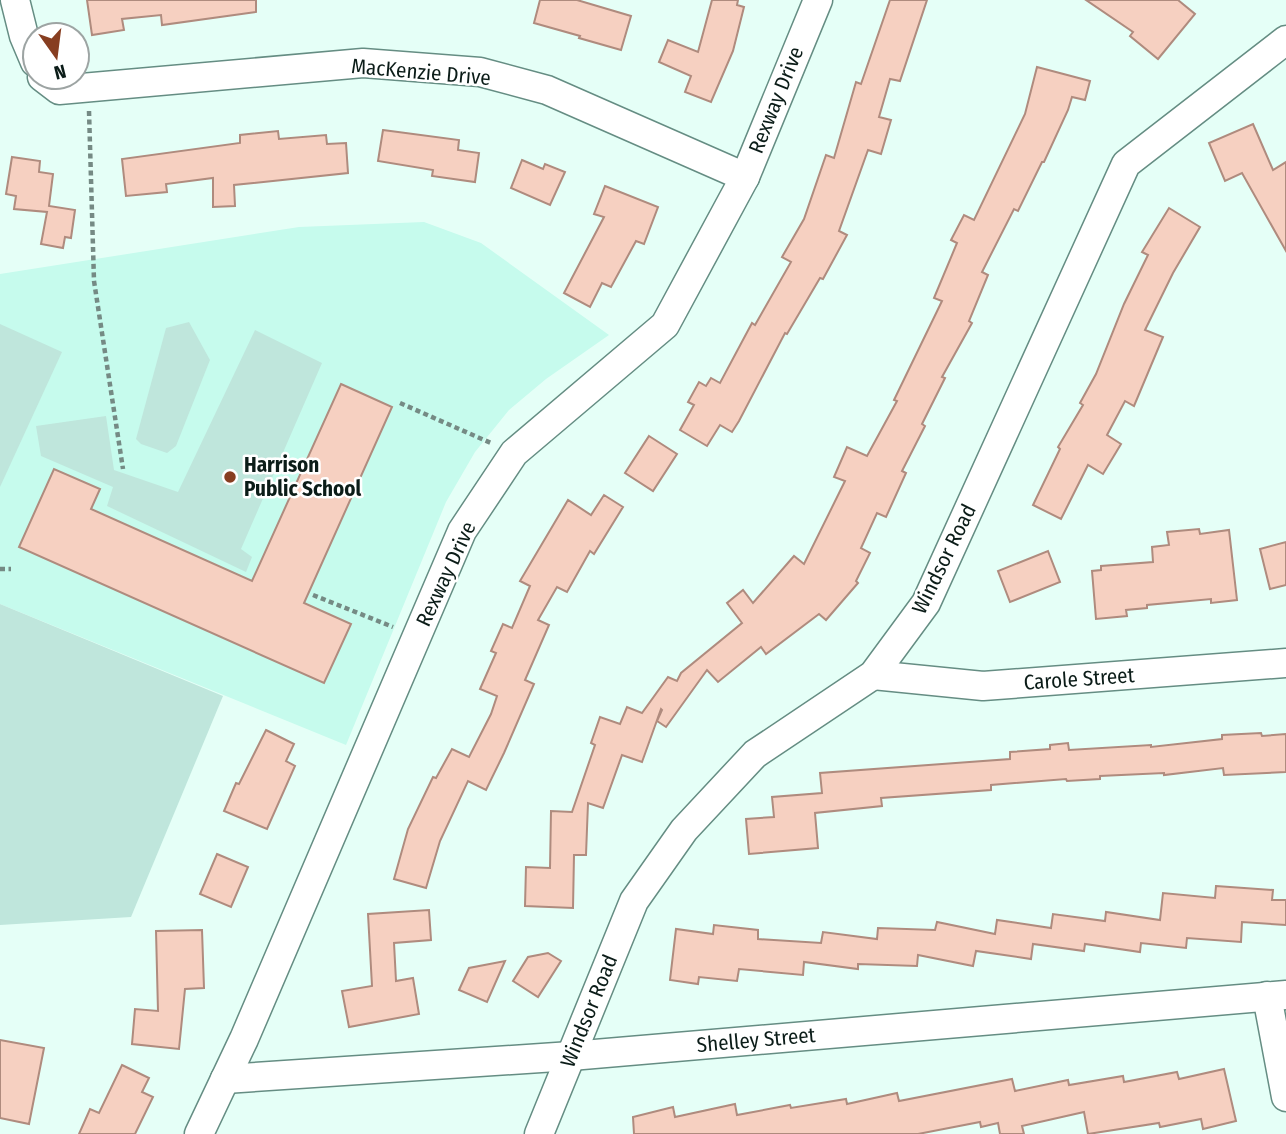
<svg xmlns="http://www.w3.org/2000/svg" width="1286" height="1134" font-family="'Fira Sans Condensed',sans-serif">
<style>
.built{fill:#c6fbed}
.green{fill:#bfe6dc}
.building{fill:#f6d0c1;stroke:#af8b7e;stroke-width:2}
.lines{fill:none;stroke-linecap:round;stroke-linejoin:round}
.street-casing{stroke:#658d83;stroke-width:31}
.path{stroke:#758a84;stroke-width:4.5;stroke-dasharray:5 3.5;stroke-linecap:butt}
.street{stroke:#fff;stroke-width:28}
.poi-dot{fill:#873e21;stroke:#fff;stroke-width:2.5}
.labels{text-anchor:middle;stroke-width:5;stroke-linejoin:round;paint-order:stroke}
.street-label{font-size:21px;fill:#0b1c18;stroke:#fff}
.poi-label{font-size:21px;font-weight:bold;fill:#0b1c18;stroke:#fff;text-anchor:start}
</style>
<rect width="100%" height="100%" fill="#e5fff7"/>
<polygon class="built" points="424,222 481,243 609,335 546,379 509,410 475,452 446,502 346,745 0,604 0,274 299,227"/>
<g class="green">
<polygon points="189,322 210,360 176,446 167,453 141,444 136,439 166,328"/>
<polygon points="0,324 62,352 0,487"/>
<polygon points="255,330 322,363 241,549 252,557 246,572 107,506 113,487 41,456 36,426 106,416 114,470 178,492"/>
<polygon points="0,604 223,696 131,917 0,925"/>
</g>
<g class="building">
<polygon points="87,0 256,0 256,12 162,25 161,15 122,19 124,30 92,35"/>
<polygon points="540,0 577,0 631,16 621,50 579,38 580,36 534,23"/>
<polygon points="712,0 738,0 737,5 744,7 733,51 711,102 685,92 691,76 659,62 668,40 698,52"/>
<polygon points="890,0 927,0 900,81 890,79 879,117 891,120 881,154 868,150 839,231 847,235 823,279 820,278 787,334 785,333 739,421 732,432 720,425 707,446 680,430 694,405 688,402 699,382 706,386 711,378 720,383 752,323 755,325 791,262 782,257 804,219 826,155 834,158 856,82 861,84"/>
<polygon points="1086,0 1178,0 1195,14 1158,59 1130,36 1133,32"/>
<polygon points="1037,67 1090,81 1085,100 1072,97 1068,110 1044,162 1042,162 1018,211 1014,209 982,272 988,275 969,321 972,323 942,377 945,378 922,424 925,426 902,471 906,473 886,517 877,513 861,548 870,553 856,581 858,583 826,620 819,614 766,654 761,647 718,682 707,670 666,727 657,721 662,710 661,709 642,762 622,755 603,808 588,803 586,855 574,855 573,908 525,906 526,867 550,868 551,811 572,812 595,745 591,743 600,717 620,724 627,707 642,713 668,677 677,681 681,673 742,623 727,603 743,590 753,603 794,556 804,564 845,481 834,477 847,447 867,456 897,401 894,400 942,301 934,298 957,243 951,240 964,215 974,220 1025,114"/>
<polygon points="1253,124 1273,170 1286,162 1286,251 1242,173 1225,181 1209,143"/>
<polygon points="383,130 459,140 458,150 479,153 475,182 432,176 433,170 378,161"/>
<polygon points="278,131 279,139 326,135 327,144 346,143 348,173 234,185 235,206 213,207 213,178 166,184 167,192 126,196 122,159 240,143 240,135"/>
<polygon points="12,157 40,161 39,172 53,174 49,206 75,210 71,238 65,237 63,248 41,244 47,212 14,209 16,196 6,194"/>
<polygon points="522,160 543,169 545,164 565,172 550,205 511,188"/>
<polygon points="605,186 658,207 644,244 636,241 611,287 602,283 590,307 564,293 604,217 594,214"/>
<polygon points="1169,208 1200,227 1173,273 1145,330 1163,337 1134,406 1125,401 1107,435 1121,444 1103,474 1088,465 1061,519 1033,505 1060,449 1058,447 1083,405 1080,403 1096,374 1124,304 1148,255 1142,252"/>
<polygon points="341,384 392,407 304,603 351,624 324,683 19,547 54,469 100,489 91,509 252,581"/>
<polygon points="649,436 677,454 653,491 625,473"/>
<polygon points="604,495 623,507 594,554 590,551 567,592 557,587 538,620 549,625 525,680 534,684 504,753 486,790 468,781 440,841 426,888 394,879 408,829 433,777 436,778 452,749 469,757 491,714 497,696 480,689 496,653 491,651 503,624 512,628 530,586 520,581 568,500 591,515"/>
<polygon points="1199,529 1200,534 1229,530 1237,600 1211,603 1211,599 1147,605 1147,608 1126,610 1127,616 1096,619 1092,571 1101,570 1101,566 1153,562 1152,547 1169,545 1167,532"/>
<polygon points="1286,542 1286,585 1270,589 1260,549"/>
<polygon points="1048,551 1060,582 1010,602 998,571"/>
<polygon points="266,730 294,744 286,761 295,766 267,829 224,811 236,783 239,784"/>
<polygon points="1261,733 1262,736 1286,734 1286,772 1224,775 1223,768 1164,775 1164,773 1100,776 1100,779 1067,781 1066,779 991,785 991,790 881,798 882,806 815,813 818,848 749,854 746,819 774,817 772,797 822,793 820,773 1010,759 1010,752 1050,749 1050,745 1068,743 1069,750 1151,745 1151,747 1222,739 1222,735"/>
<polygon points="217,854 248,867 231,907 200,894"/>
<polygon points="1216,886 1273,890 1272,900 1286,900 1286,925 1242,922 1241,942 1187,938 1186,948 1141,943 1140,952 1085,944 1084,951 1033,944 1031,959 976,951 973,966 918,955 917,966 858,964 858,969 804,962 803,975 739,969 737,981 699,977 698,984 670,980 676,929 713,934 714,925 758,930 758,939 821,943 823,932 877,939 878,928 935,930 937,922 995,934 997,920 1051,928 1053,914 1105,921 1106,912 1160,920 1163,893 1215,898"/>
<polygon points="429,910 431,940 394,943 396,981 413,978 419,1014 349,1027 342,991 372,986 368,914"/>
<polygon points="202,930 204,988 185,989 179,1049 132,1044 135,1009 158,1011 156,931"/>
<polygon points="548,953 561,961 538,997 513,981 528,957"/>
<polygon points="505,961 487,1002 459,990 469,968"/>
<polygon points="0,1040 44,1048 29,1124 0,1118"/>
<polygon points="122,1065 149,1078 142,1092 153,1097 135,1134 79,1134 90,1109 99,1113"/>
<polygon points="1224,1069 1236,1121 1203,1129 1201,1119 1160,1127 1159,1123 1088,1134 1084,1112 1022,1126 1024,1134 1000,1134 998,1123 981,1127 980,1122 918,1134 634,1134 633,1117 673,1107 675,1117 735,1104 737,1115 790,1105 791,1108 846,1099 847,1104 897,1093 899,1101 1012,1079 1015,1091 1068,1080 1069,1085 1123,1076 1124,1082 1177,1072 1179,1079"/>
</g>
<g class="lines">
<defs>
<g id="street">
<polyline points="15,0 24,36 35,62"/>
<polyline points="42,77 59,90 363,63 480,72 547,90 745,177"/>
<polyline points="873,675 983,686 1286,663"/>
<polyline points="1267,996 1286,1097"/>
<polyline points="225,1079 571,1056 1286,995"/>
<polyline points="199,1134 244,1039 462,531 514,453 665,325 745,177 818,0"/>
<polyline points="539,1134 634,901 684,830 755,754 873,675 926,603 1126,164 1286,40"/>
</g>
</defs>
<use href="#street" class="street-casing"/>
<g class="path">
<polyline points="89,111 94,281 123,469"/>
<polyline points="400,403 491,443"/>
<polyline points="0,569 11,569"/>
<polyline points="313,595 393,627"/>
</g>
<use href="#street" class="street"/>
</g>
<circle class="poi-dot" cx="230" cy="477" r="7"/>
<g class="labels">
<g class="street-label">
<text transform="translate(421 72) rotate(5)" y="7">MacKenzie Drive</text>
<text transform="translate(776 100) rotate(-68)" y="7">Rexway Drive</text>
<text transform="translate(944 559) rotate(-64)" y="7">Windsor Road</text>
<text transform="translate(446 574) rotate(-65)" y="7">Rexway Drive</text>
<text transform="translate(1079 679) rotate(-4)" y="7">Carole Street</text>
<text transform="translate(589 1011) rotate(-68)" y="7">Windsor Road</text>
<text transform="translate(756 1040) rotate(-5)" y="7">Shelley Street</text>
</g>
<g class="poi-label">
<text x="244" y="472">Harrison<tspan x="244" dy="24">Public School</tspan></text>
</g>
</g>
<g transform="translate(56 56) rotate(166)"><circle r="33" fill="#ffffff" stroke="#9da4a3" stroke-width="2"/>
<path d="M0-5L12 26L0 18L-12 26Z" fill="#873e21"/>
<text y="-10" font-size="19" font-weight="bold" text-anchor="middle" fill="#0b1c18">N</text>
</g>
</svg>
